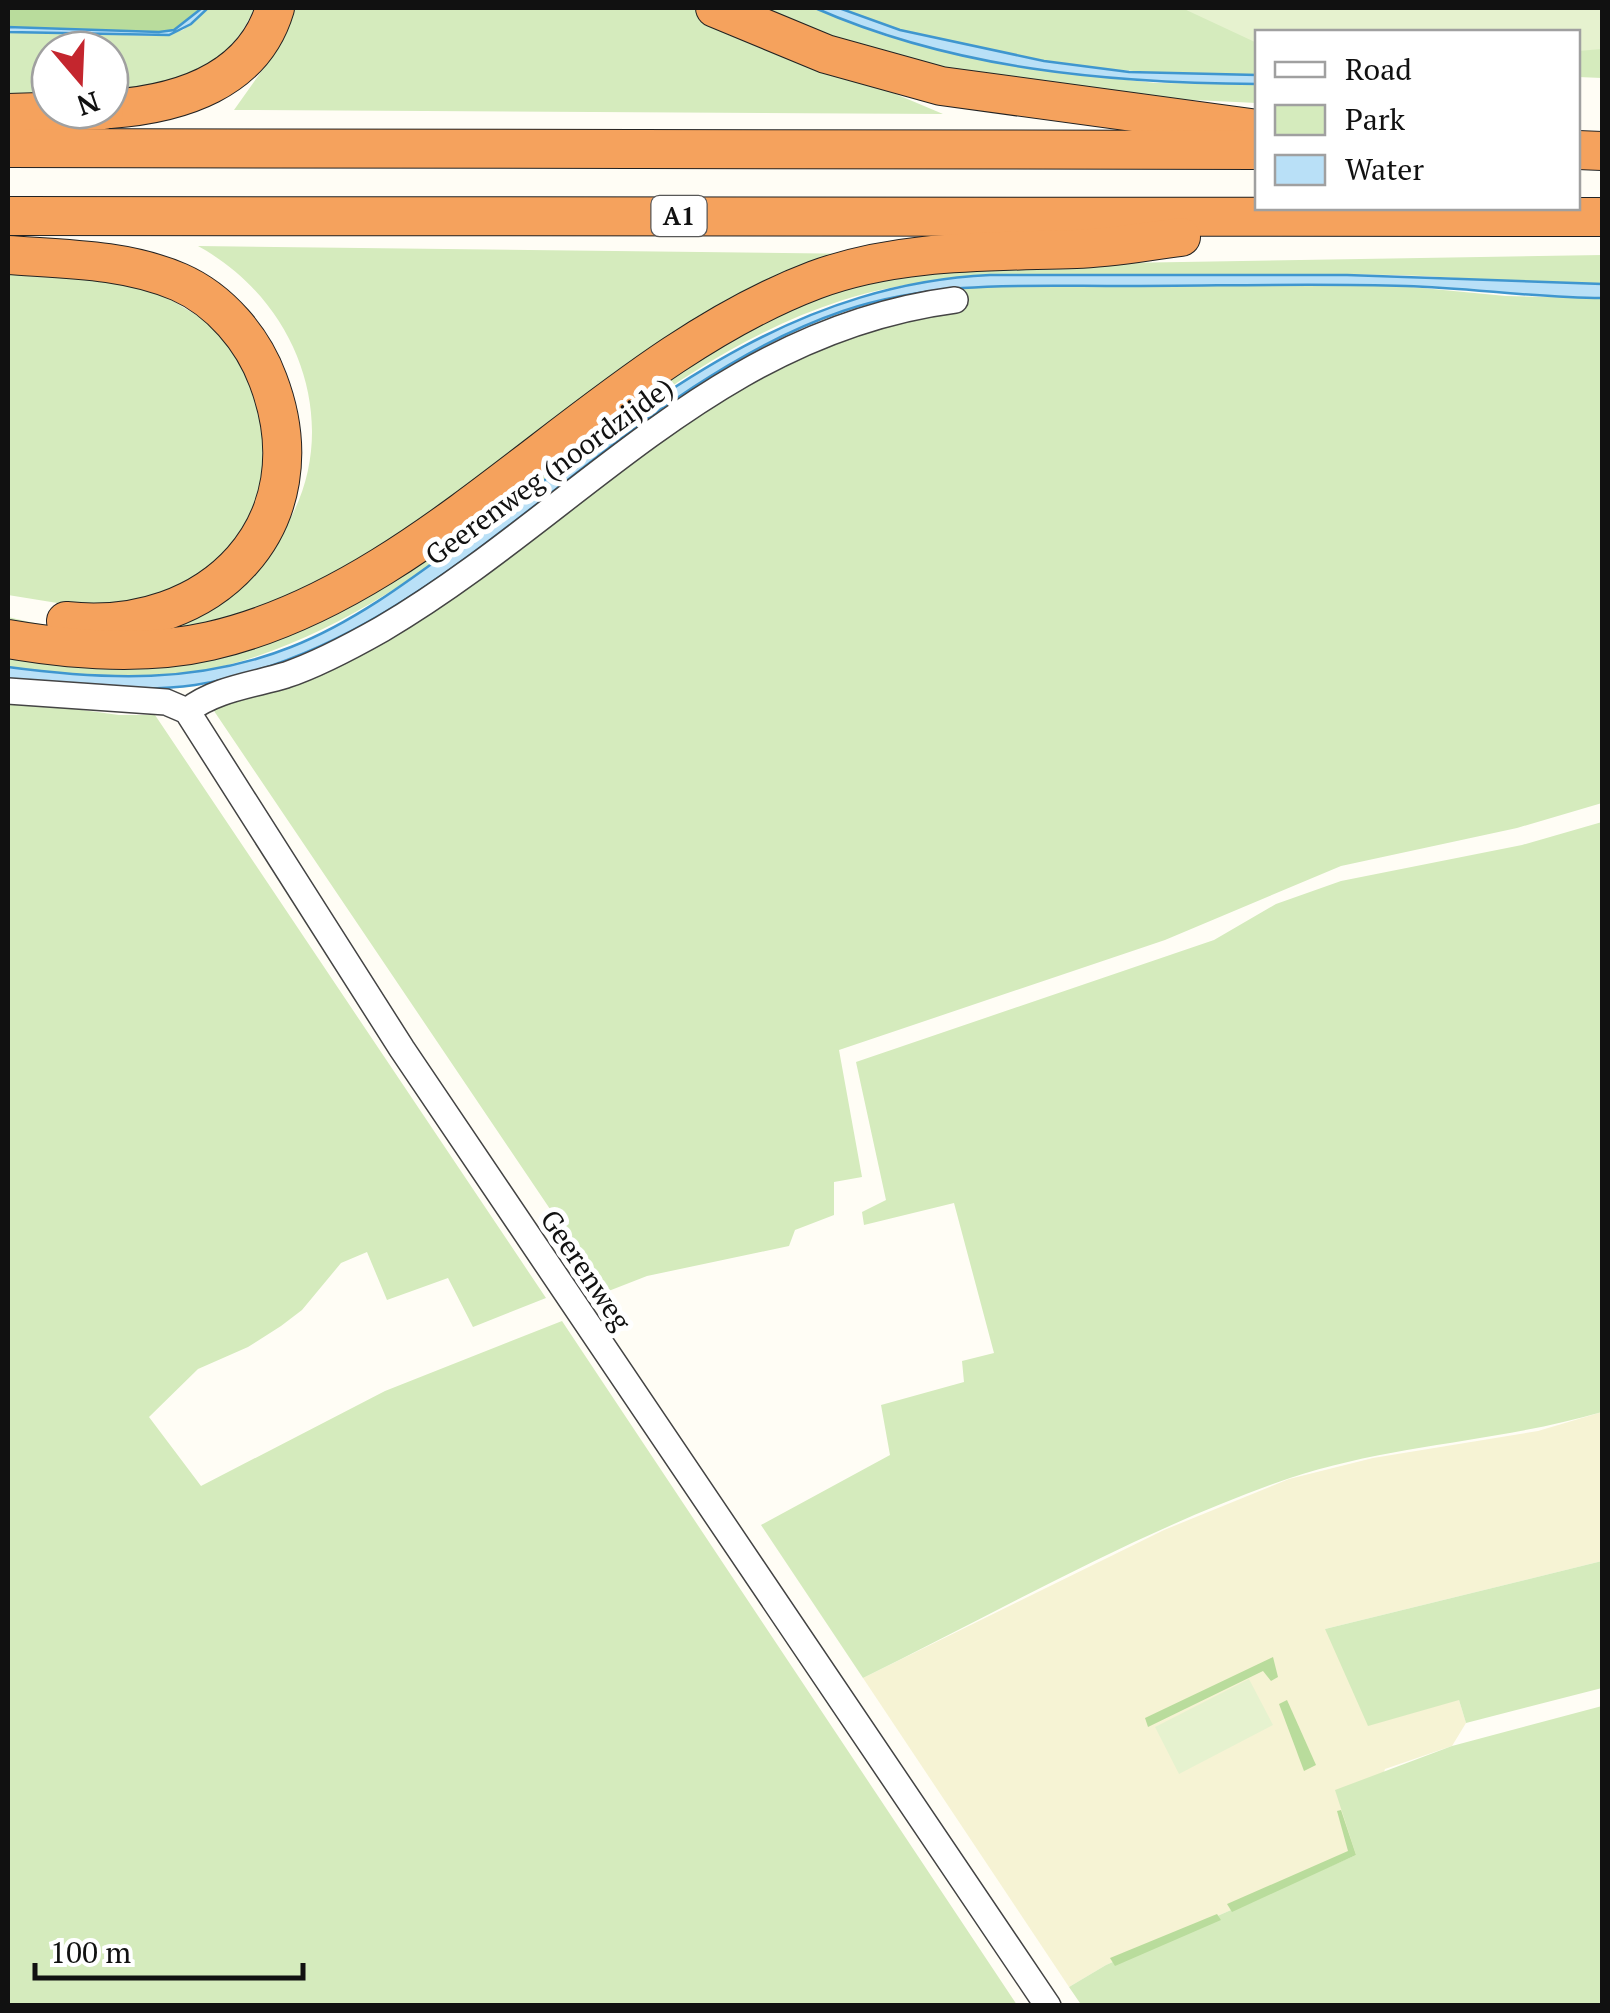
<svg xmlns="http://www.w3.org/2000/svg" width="1610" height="2013" font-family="'PT Serif',serif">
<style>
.farmland{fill:#f6f3d4}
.green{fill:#d5ebbd}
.forest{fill:#b9dc9c}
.pitch{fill:#e6f2cf}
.water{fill:#b9e0f7;stroke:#3f96cf;stroke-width:2.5}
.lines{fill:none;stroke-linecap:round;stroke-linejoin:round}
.minor-casing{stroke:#444;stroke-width:28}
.highway-casing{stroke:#222;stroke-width:40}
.minor{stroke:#fff;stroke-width:25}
.highway{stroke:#f5a25d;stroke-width:38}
.labels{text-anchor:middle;stroke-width:10;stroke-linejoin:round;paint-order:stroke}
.shield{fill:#fff;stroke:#585858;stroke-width:2.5}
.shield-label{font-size:25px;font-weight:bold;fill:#111}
.street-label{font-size:28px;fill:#111;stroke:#fff}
</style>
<rect width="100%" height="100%" fill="#fffdf5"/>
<polygon class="farmland" points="1602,1412 1602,1561 1325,1629 1459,1700 1466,1723 1452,1746 1385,1769 1356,1855 1106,1965 1069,1987 863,1678 1164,1530 1289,1479 1373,1458 1538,1431"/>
<g class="green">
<path d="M208,8H254C228,73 172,80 110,94V50H50V95L8,96V32L160,36L183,30Z"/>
<polygon points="291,8 692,8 943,114 234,110 280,45"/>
<polygon points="745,8 815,8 885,36 1052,72 1156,83 1257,84 1257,103 1150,98 939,72"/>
<path d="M839,8H1200L1257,37V75C1118,74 968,64 839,8Z"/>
<polygon points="1602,23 1602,78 1578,77 1578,32 1512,32"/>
<path d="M198,246L867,254L810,271L727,309L348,577L270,615L139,639H87L8,629V617C57,629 108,637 158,625C186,617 214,600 237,581C357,487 325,316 198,246Z"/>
<path d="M1602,255V284C1542,284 1483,279 1423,276C1323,272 1223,275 1123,275C1028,275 935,271 843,300C590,381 435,645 161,678C111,684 57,674 8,667V651L198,655L740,330L840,289L917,272L1062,264Z"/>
<polygon points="8,274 78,277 156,291 218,328 235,350 264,416 262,476 255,509 237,540 214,564 158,599 82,607 8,595"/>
<polygon points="957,285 1401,286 1506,296 1602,298 1602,803 1517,828 1341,866 1165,940 839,1050 862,1177 834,1182 834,1215 795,1230 789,1246 647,1276 606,1292 212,708 265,694 319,670 673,427 816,341 957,303"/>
<polygon points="8,700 119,715 155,715 546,1298 473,1327 448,1278 387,1300 367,1252 341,1263 302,1310 281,1326 248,1347 198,1369 149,1417 201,1486 385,1391 562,1321 1017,2005 8,2006"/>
<path d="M1602,822V1412C1500,1442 1391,1444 1290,1478C1142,1529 1003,1609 863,1678L761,1525L890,1455L881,1405L964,1382L962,1361L994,1353L954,1203L864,1225L862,1212L886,1200L856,1062L1214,940L1276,904L1341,881L1522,845Z"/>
<polygon points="1602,1561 1602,1688 1466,1723 1459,1700 1368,1726 1325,1629"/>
<polygon points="1602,1706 1602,2005 1082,2006 1069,1987 1106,1965 1356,1855 1335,1790 1452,1746"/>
</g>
<g class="forest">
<polygon points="8,8 202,8 174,30 159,32 8,27"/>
<polygon points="1273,1657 1278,1677 1271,1681 1263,1671 1148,1727 1145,1718"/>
<polygon points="1287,1700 1316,1765 1304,1771 1279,1704"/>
<polygon points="1341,1810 1356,1855 1232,1912 1227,1904 1348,1851 1337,1811"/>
<polygon points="1217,1914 1221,1920 1115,1966 1110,1958"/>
</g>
<g class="pitch">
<polygon points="1182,8 1602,8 1602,49 1578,51 1578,32 1258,32 1257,43"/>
<polygon points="1249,1679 1273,1725 1179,1774 1155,1727"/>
</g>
<g class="water">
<polygon points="202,8 208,8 191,24 169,35 8,32 8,27 159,32 174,30"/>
<path d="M815,8H839L900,30L1044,61L1129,72L1257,75V84C1107,83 954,69 815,8Z"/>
<path d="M990,275H1347L1602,284V298C1536,298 1472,288 1406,286C1312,283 1217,286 1123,286C1027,286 936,280 843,311C606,392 448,645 195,685C134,694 69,683 8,679V667C105,680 198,684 291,647C357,621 414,577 471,535C633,416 779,285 990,275Z"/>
</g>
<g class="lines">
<defs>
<g id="minor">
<polyline points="8,691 166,702 187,711 402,1049 1048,2006"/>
<path d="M187,711C215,689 253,685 286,675C319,664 352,646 382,629C577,514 716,331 955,300"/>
</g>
<g id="highway">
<polyline points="715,8 826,54 941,86 1258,129"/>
<path d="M110,109C179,104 253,82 275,8"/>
<polyline points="8,113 104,110"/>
<polyline points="8,148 1258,150"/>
<polyline points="1578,150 1602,151"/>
<polyline points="8,216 1602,217"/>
<path d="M8,255C64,259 126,259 179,282C220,300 253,339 268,380C323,524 211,637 66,621"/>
<path d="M8,639C72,650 145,656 210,641C434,590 598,362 815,280C898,249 990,252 1076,249C1111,248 1147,241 1181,237"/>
</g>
</defs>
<use href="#minor" class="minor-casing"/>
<use href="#highway" class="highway-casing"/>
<use href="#minor" class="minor"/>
<use href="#highway" class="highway"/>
</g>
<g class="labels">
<rect class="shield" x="651.5" y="196" width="55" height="40" rx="8"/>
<g class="shield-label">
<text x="679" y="225">A1</text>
</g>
<g class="street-label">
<text transform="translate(549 471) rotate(-36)" y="10">Geerenweg (noordzijde)</text>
<text transform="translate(586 1270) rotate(56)" y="10">Geerenweg</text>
</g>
</g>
<rect width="1610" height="2013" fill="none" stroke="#111111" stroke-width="20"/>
<rect x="1255" y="30" width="325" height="180" fill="#ffffff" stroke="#a0a0a0" stroke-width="2.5"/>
<rect x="1275" y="62" width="50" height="15" fill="#ffffff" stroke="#a0a0a0" stroke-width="2.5"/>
<text x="1345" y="80" font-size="30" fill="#111111">Road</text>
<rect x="1275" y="105" width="50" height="30" fill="#d5ebbd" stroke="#a0a0a0" stroke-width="2.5"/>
<text x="1345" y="130" font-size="30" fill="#111111">Park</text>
<rect x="1275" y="155" width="50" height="30" fill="#b9e0f7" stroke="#a0a0a0" stroke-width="2.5"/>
<text x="1345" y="180" font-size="30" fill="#111111">Water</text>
<g transform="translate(80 80) rotate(161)"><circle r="48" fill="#ffffff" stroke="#a0a0a0" stroke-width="2.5"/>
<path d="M0-8L18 38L0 25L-18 38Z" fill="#c4262e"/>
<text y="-15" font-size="28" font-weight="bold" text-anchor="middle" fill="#111111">N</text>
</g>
<path d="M35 1963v15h268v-15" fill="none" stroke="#111111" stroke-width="5"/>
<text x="50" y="1963" font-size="30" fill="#111111" stroke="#ffffff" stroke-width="8" paint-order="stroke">100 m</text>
</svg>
